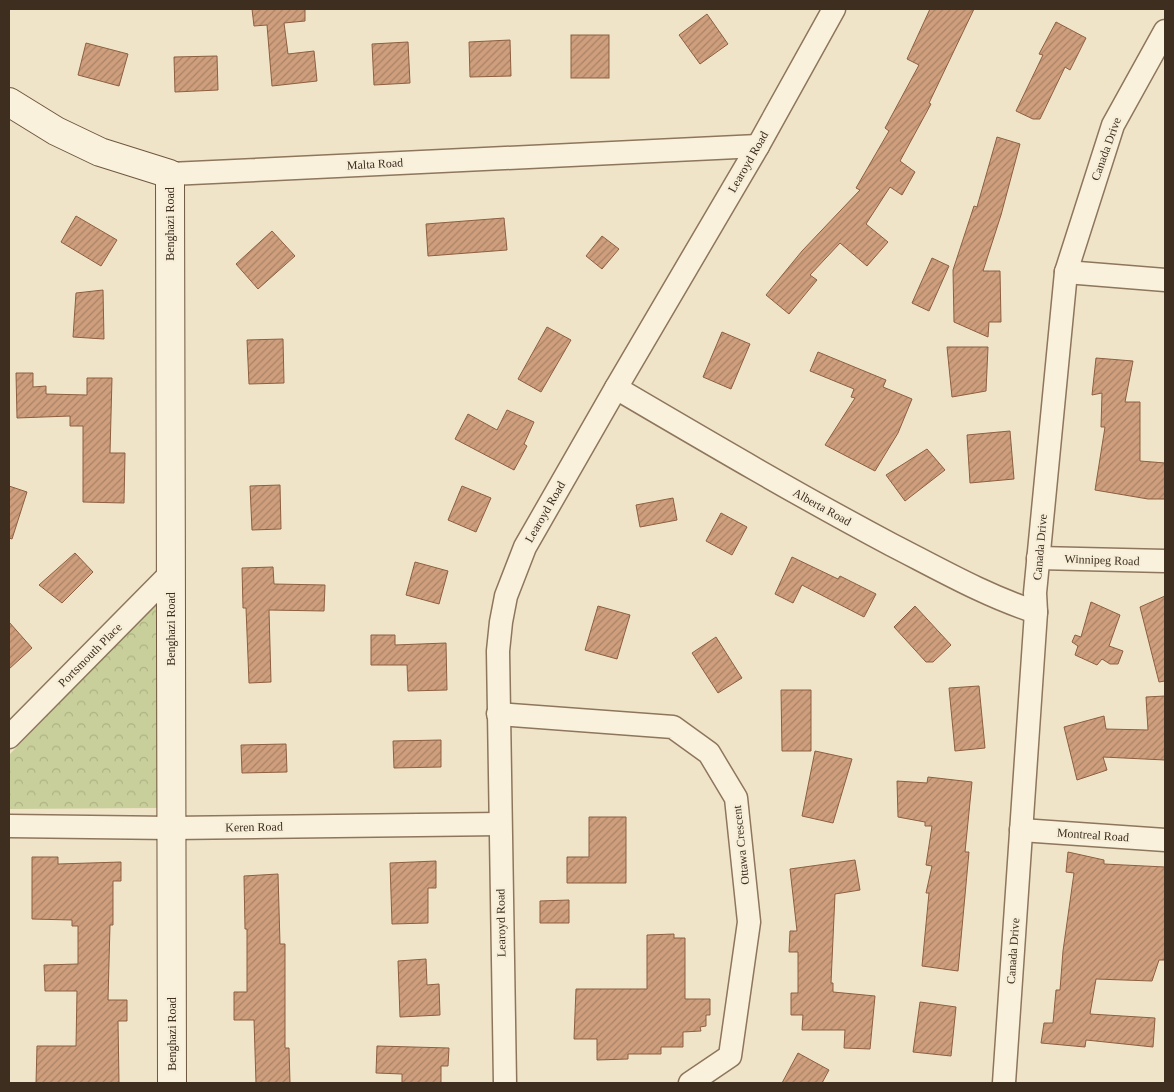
<svg xmlns="http://www.w3.org/2000/svg" width="1174" height="1092" font-family="Georgia,serif">
<style>
.park{fill:url(#park-crowns)}
.building{fill:url(#building-hatch);stroke:#8d5f41}
.lines{fill:none;stroke-linecap:round;stroke-linejoin:round}
.street-casing{stroke:#8d765c;stroke-width:25}
.secondary-casing{stroke:#6f573f;stroke-width:30}
.street{stroke:#faf1dc;stroke-width:22}
.secondary{stroke:#faf1dc;stroke-width:28}
.labels{text-anchor:middle;stroke-width:4.5;stroke-linejoin:round;paint-order:stroke}
.street-label{font-size:12px;fill:#3d2e20;stroke:#f7eed8}
</style>
<defs>
<pattern id="park-crowns" width="20" height="18" patternUnits="userSpaceOnUse" patternTransform="scale(1.25)"><rect width="20" height="18" fill="#c9cf9b"/><path d="M2 6a3 3 0 1 1 6 0M12 15a3 3 0 1 1 6 0" fill="none" stroke="#aeb285"/></pattern>
<pattern id="building-hatch" width="6" height="6" patternUnits="userSpaceOnUse" patternTransform="scale(1.25)"><rect width="6" height="6" fill="#cf9f7d"/><path d="M-1 1l2-2M0 6l6-6M5 7l2-2" fill="none" stroke="#a98266"/></pattern>
</defs>
<rect width="100%" height="100%" fill="#f0e4c8"/>
<polygon class="park" points="160,604 160,798 157,808 9,809 9,755 152,607"/>
<g class="building">
<polygon points="252,9 305,9 305,21 284,23 288,54 314,51 317,81 272,86 267,25 254,26"/>
<polygon points="930,9 974,9 929,103 931,104 900,161 915,172 902,195 890,187 866,224 888,242 867,266 840,243 810,275 817,280 789,314 766,295 802,251 860,190 856,188 889,131 885,128 919,65 907,59"/>
<polygon points="707,14 728,44 700,64 679,35"/>
<polygon points="1056,22 1086,38 1070,70 1065,67 1040,119 1033,119 1016,111 1043,55 1039,54"/>
<rect x="571" y="35" width="38" height="43"/>
<polygon points="510,40 511,76 470,77 469,42"/>
<polygon points="408,42 410,83 374,85 372,44"/>
<polygon points="86,43 128,54 119,86 78,75"/>
<polygon points="217,56 218,90 175,92 174,57"/>
<polygon points="997,137 1020,144 1001,215 983,271 1000,271 1001,322 989,322 988,337 954,322 953,270 974,206 977,207"/>
<polygon points="76,216 117,240 101,266 61,242"/>
<polygon points="504,218 507,250 428,256 426,224"/>
<polygon points="272,231 295,256 258,289 236,264"/>
<polygon points="602,236 619,249 602,269 586,256"/>
<polygon points="932,258 949,266 929,311 912,303"/>
<polygon points="103,290 104,339 73,337 76,293"/>
<polygon points="547,327 571,340 541,392 518,379"/>
<polygon points="722,332 750,344 731,389 703,377"/>
<polygon points="283,339 284,383 249,384 247,340"/>
<polygon points="947,347 988,347 986,391 952,397"/>
<polygon points="818,352 886,380 883,387 912,399 898,433 875,471 825,445 855,398 851,397 854,389 810,371"/>
<polygon points="1096,358 1133,361 1125,402 1140,402 1140,461 1165,463 1165,499 1148,499 1095,490 1105,427 1101,427 1102,393 1092,395"/>
<polygon points="16,373 33,373 33,387 46,386 46,394 87,395 87,378 112,378 110,453 125,453 124,503 83,502 83,426 70,426 70,416 17,418"/>
<polygon points="507,410 534,422 524,444 527,446 514,470 455,439 468,414 497,430"/>
<polygon points="1010,431 1014,479 970,483 967,435"/>
<polygon points="927,449 945,470 905,501 886,475"/>
<polygon points="280,485 281,529 252,530 250,486"/>
<polygon points="9,486 27,492 12,539 9,538"/>
<polygon points="462,486 491,498 476,532 448,520"/>
<polygon points="673,498 677,520 640,527 636,505"/>
<polygon points="721,513 747,527 732,555 706,541"/>
<polygon points="75,553 93,572 62,603 39,585"/>
<polygon points="792,557 838,579 840,576 876,594 864,617 802,585 793,603 775,594"/>
<polygon points="415,562 448,571 439,604 406,595"/>
<polygon points="273,567 274,584 325,585 324,611 269,610 271,682 249,683 246,608 243,608 242,568"/>
<polygon points="1165,596 1165,681 1159,682 1140,607"/>
<polygon points="1091,602 1120,615 1109,646 1123,651 1118,664 1110,664 1102,659 1097,665 1075,655 1078,646 1072,642 1075,635 1081,637"/>
<polygon points="598,606 630,615 617,659 585,650"/>
<polygon points="915,606 951,645 933,662 926,662 894,627"/>
<polygon points="9,622 32,648 9,669"/>
<polygon points="371,635 395,635 395,645 446,643 447,690 408,691 407,665 371,665"/>
<polygon points="716,637 742,678 718,693 692,653"/>
<polygon points="979,686 985,748 955,751 949,688"/>
<polygon points="781,690 811,690 811,751 782,751"/>
<polygon points="1165,696 1165,760 1103,757 1107,770 1077,780 1064,727 1104,716 1106,729 1148,730 1146,697"/>
<polygon points="441,740 441,767 394,768 393,741"/>
<polygon points="286,744 287,772 242,773 241,745"/>
<polygon points="815,751 852,759 833,823 802,816"/>
<polygon points="928,777 972,782 965,852 969,852 958,971 922,966 929,893 926,893 932,866 926,865 932,826 925,826 925,822 898,817 897,781 927,783"/>
<polygon points="589,817 626,817 626,883 567,883 567,857 589,857"/>
<polygon points="1068,852 1104,860 1104,864 1165,867 1165,960 1159,960 1152,981 1096,979 1090,1014 1155,1018 1153,1047 1086,1040 1085,1047 1041,1043 1044,1023 1053,1023 1056,990 1060,990 1063,951 1074,873 1066,872"/>
<polygon points="32,857 58,857 58,864 121,862 121,881 113,881 113,925 110,925 108,1000 127,1000 127,1021 118,1021 119,1083 36,1083 37,1046 76,1046 77,991 45,991 44,965 78,964 78,926 72,926 72,920 32,919"/>
<polygon points="855,860 860,890 835,894 831,983 833,983 833,992 875,996 870,1049 844,1048 845,1030 802,1030 803,1015 791,1015 791,993 798,993 798,952 789,952 790,931 797,931 790,869"/>
<polygon points="436,861 436,888 428,888 428,923 392,924 390,863"/>
<polygon points="278,874 280,944 285,944 285,1048 289,1048 290,1083 256,1083 254,1020 234,1020 234,992 247,992 247,929 245,929 244,876"/>
<polygon points="569,900 569,923 540,923 540,901"/>
<polygon points="674,934 674,938 685,938 685,999 710,999 710,1015 706,1015 706,1026 700,1027 701,1031 683,1032 683,1047 661,1047 661,1054 628,1054 628,1059 597,1060 597,1039 574,1039 576,989 647,989 647,935"/>
<polygon points="426,959 427,985 439,984 440,1015 400,1017 398,961"/>
<polygon points="920,1002 956,1007 951,1056 913,1052"/>
<polygon points="377,1046 449,1048 448,1066 441,1066 441,1083 402,1083 402,1074 376,1073"/>
<polygon points="798,1053 829,1070 822,1083 782,1083"/>
</g>
<g class="lines">
<defs>
<g id="street">
<polyline points="170,174 758,146"/>
<polyline points="1066,272 1165,280"/>
<path d="M616,388C708,442 798,495 892,545C939,569 986,596 1036,612"/>
<polyline points="1038,558 1165,561"/>
<polyline points="498,714 673,727 709,753 736,798 749,922 730,1056 690,1083"/>
<polyline points="9,737 171,573"/>
<polyline points="9,826 171,828 500,824"/>
<polyline points="1021,830 1165,840"/>
<polyline points="505,1083 498,651 501,622 506,596 525,547 616,388 758,146 834,9"/>
<polyline points="1004,1083 1036,612 1035,593 1066,272 1113,125 1165,31"/>
</g>
<polyline id="secondary" points="9,102 56,131 100,152 170,174 172,1083"/>
</defs>
<use href="#street" class="street-casing"/>
<use href="#secondary" class="secondary-casing"/>
<use href="#street" class="street"/>
<use href="#secondary" class="secondary"/>
</g>
<g class="labels">
<g class="street-label">
<text transform="translate(1106 149) rotate(-70)" y="4">Canada Drive</text>
<text transform="translate(748 162) rotate(-60)" y="4">Learoyd Road</text>
<text transform="translate(375 164) rotate(-3)" y="4">Malta Road</text>
<text transform="translate(170 224) rotate(-90)" y="4">Benghazi Road</text>
<text transform="translate(822 507) rotate(29)" y="4">Alberta Road</text>
<text transform="translate(545 512) rotate(-60)" y="4">Learoyd Road</text>
<text transform="translate(1040 547) rotate(-85)" y="4">Canada Drive</text>
<text transform="translate(1102 560) rotate(2)" y="4">Winnipeg Road</text>
<text transform="translate(171 629) rotate(-90)" y="4">Benghazi Road</text>
<text transform="translate(90 655) rotate(-45)" y="4">Portsmouth Place</text>
<text transform="translate(254 827) rotate(-1)" y="4">Keren Road</text>
<text transform="translate(1093 835) rotate(4)" y="4">Montreal Road</text>
<text transform="translate(741 845) rotate(-96)" y="4">Ottawa Crescent</text>
<text transform="translate(501 923) rotate(-91)" y="4">Learoyd Road</text>
<text transform="translate(1013 951) rotate(-86)" y="4">Canada Drive</text>
<text transform="translate(172 1034) rotate(-90)" y="4">Benghazi Road</text>
</g>
</g>
<rect width="1174" height="1092" fill="none" stroke="#3d2e20" stroke-width="20"/>
</svg>
